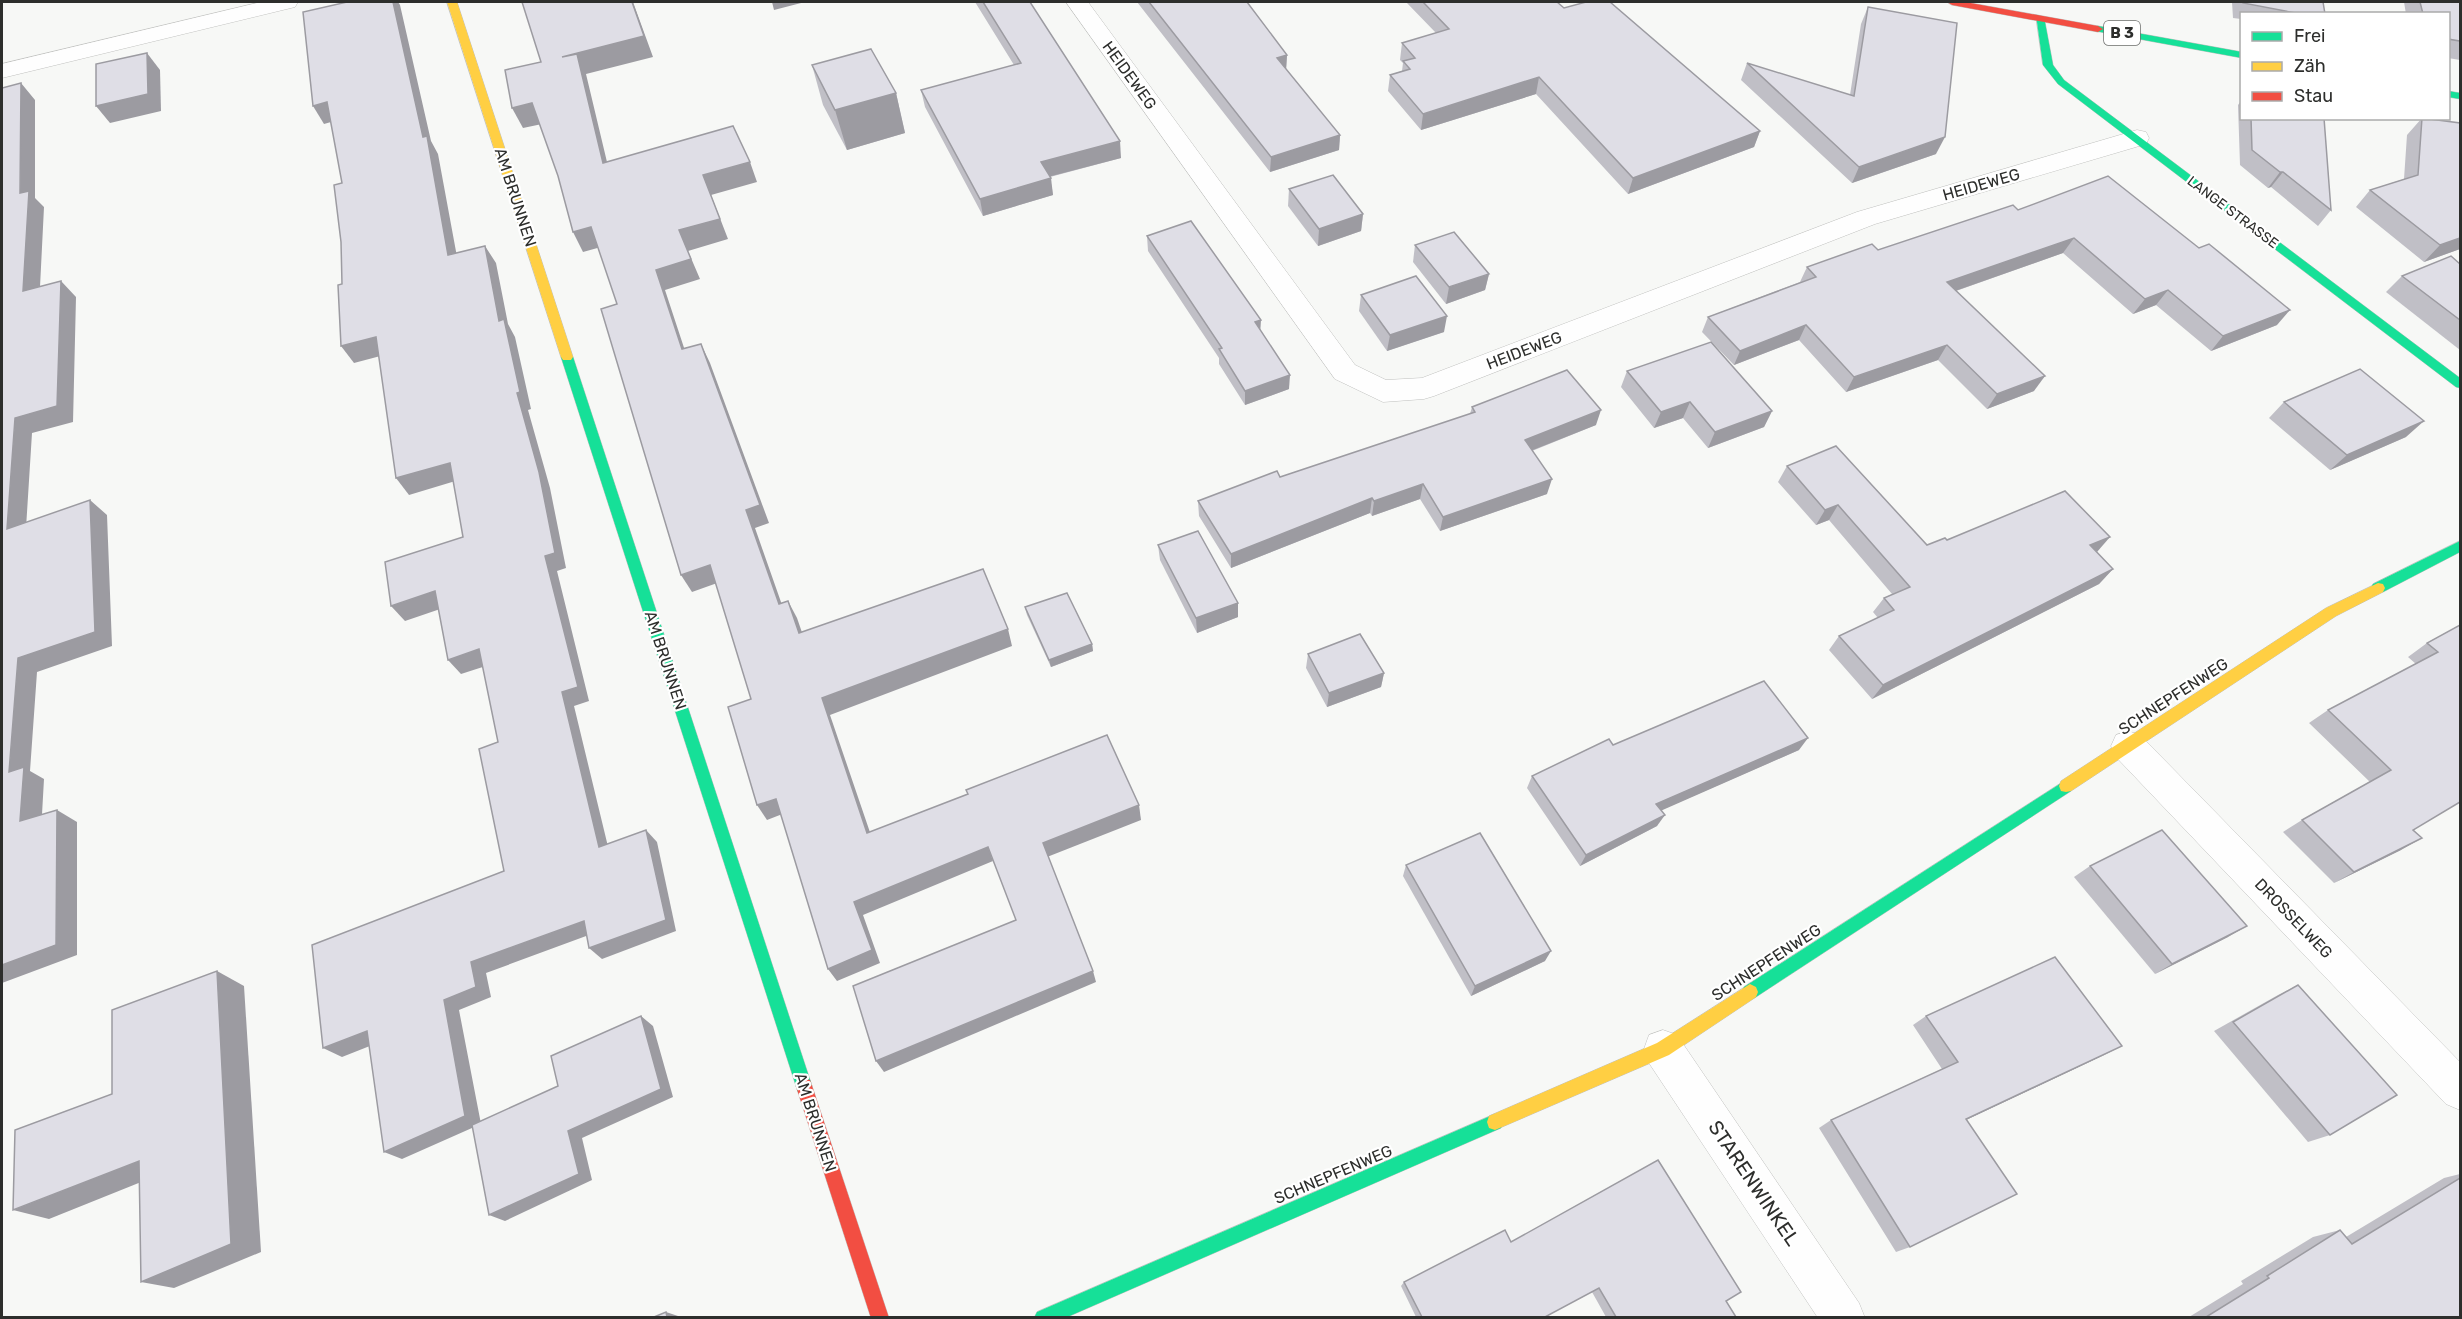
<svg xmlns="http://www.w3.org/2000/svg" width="2462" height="1319" font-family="Rubik,sans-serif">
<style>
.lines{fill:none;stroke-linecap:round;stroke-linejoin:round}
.street-casing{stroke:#c0c1bf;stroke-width:1}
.fast-casing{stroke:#c0c1bf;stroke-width:1}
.slow-casing{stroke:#c0c1bf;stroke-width:1}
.jam-casing{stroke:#c0c1bf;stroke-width:1}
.street{fill:#fefefe;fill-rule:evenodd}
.fast{fill:#16e098;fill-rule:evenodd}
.slow{fill:#ffcf43;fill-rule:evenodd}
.jam{fill:#f24e42;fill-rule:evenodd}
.wall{fill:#c0bfc6}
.shaded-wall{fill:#9c9ba1}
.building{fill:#dfdee6;stroke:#9c9ba1;stroke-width:1.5}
.labels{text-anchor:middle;stroke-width:4.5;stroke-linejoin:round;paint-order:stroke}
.far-street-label{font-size:14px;fill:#2d2e2c;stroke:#fff}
.shield{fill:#fff;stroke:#6c6d6b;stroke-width:1.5}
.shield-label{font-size:15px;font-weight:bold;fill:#2d2e2c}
.street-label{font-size:16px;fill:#2d2e2c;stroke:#fff}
.near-street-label{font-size:20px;fill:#2d2e2c;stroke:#fff}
</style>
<rect width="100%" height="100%" fill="#f7f8f6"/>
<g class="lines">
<defs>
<g id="street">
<polygon points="261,2 298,2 295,7 2,78 2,64"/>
<polygon points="1066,2 1088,2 1355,365 1386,380 1422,378 1857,212 2137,130 2146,132 2149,138 2146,144 1875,224 1434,396 1424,399 1383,402 1335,379"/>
<polygon points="2128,731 2140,735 2460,1062 2460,1110 2446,1104 2116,757 2111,746 2116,735"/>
<polygon points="1663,1030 1677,1035 1859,1303 1865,1318 1818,1318 1649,1063 1644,1049 1649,1035"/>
</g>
<g id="fast">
<polygon points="2036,15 2044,17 2053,65 2064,80 2460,378 2460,388 2456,387 2058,84 2043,65"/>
<polygon points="2098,26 2242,52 2242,58 2095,31 2093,29"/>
<polygon points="2448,91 2460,93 2460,99 2448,97"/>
<polygon points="567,353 573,357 812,1086 810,1092 804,1094 798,1092 796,1086 561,357"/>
<polygon points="2460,541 2460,552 2383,592 2373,592 2371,588 2373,584"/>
<polygon points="2066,780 2071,781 2073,786 2071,791 1756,997 1750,1000 1744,997 1742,992 1744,987"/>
<polygon points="1495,1114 1501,1116 1503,1122 1501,1128 1065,1318 1034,1318 1037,1312"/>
</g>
<g id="slow">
<polygon points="447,2 457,2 573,357 571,360 563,360 561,357"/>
<polygon points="2378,583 2383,584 2385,588 2383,592 2336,616 2071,791 2066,792 2061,791 2059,786 2061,781 2326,608"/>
<polygon points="1750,984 1756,987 1758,992 1756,997 1669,1055 1495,1130 1489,1128 1487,1122 1489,1116 1657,1043"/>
</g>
<g id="jam">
<polygon points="1947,2 1965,2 2098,26 2103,29 2098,32 1952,5"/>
<polygon points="804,1078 810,1080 812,1086 889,1318 871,1318 796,1086 798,1080"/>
</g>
</defs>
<use href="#street" class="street-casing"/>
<use href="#fast" class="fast-casing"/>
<use href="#slow" class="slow-casing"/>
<use href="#jam" class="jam-casing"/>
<use href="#street" class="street"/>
<use href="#fast" class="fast"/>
<use href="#slow" class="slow"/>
<use href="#jam" class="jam"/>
</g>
<g class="wall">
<polygon points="975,2 1030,2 1121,158 1050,177 1053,195 983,216 925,107 921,90 1014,65"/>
<polygon points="1137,2 1247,2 1287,55 1286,69 1340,135 1339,150 1270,172"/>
<polygon points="1406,2 1557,2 1564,8 1760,131 1754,147 1628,194 1536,94 1421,130 1388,91 1390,75 1402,71 1403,63 1400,60 1402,43 1436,33"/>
<polygon points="2232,2 2323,2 2325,14 2241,14 2241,19 2233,18"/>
<polygon points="2404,2 2460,2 2460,60 2448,58 2448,14 2406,14"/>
<polygon points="1868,7 1936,154 1852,183 1741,80 1747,63 1850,95 1861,24"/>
<polygon points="812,65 896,93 905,133 847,150 823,105"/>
<polygon points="2241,101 2241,118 2324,118 2331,210 2318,226 2271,187 2268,188 2240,165 2238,105"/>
<polygon points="2422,118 2460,249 2424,262 2356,207 2370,190 2404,179 2407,135"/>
<polygon points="1289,189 1363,214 1361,231 1318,246 1288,206"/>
<polygon points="2018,210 2277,325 2211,351 2156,305 2133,314 2063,253 1956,291 2034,391 1987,409 1938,360 1846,392 1799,340 1734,365 1702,332 1708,317 1800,282 1807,267 1878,250"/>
<polygon points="1147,236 1260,330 1289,389 1245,405 1219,364 1219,358 1148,251"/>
<polygon points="1415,245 1489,274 1485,290 1446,304 1413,262"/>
<polygon points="2460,264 2460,350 2386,292 2402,276"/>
<polygon points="1361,295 1444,332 1387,351 1359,311"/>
<polygon points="1627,371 1772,411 1764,427 1708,448 1683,418 1654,428 1621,387"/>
<polygon points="2284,402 2406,437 2330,470 2269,418"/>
<polygon points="1472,407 1596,425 1532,451 1547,494 1440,531 1420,499 1372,516 1370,513 1231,568 1199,516 1198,501 1280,477 1470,414"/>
<polygon points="1787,466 1927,545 1947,540 2096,552 2113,569 2099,584 1872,699 1829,650 1839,636 1878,618 1873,612 1884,598 1892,594 1829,520 1816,525 1778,482"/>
<polygon points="1158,545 1238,617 1197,633 1160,560"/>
<polygon points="1025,608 1092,644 1093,651 1051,667 1027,615"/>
<polygon points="2460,625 2413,830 2401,850 2334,883 2283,832 2302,820 2370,782 2309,723 2328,710 2416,664 2408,657 2427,643"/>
<polygon points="1308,654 1384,673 1381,687 1327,707 1306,668"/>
<polygon points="1613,745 1799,750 1661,810 1657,826 1580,866 1527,788 1532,776"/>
<polygon points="1406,865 1545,961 1471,996 1403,876"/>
<polygon points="2090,866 2228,937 2155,974 2074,877"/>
<polygon points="2298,985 2330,1135 2308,1142 2214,1031 2278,995"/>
<polygon points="1926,1016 2104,1055 1966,1120 1910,1247 1896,1252 1819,1128 1831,1120 1942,1069 1913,1025"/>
<polygon points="2460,1174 2460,1317 2189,1317 2243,1284 2241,1281 2313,1237 2340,1230 2346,1237 2444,1178"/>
<polygon points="1511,1242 1726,1301 1736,1317 1606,1317 1592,1292 1545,1317 1416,1317 1401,1286 1404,1282"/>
</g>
<g class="shaded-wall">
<polygon points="393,2 398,2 400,5 431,141 438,154 460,273 448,255"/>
<polygon points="632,2 633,2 653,57 586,74 612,183 603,163 562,57"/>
<polygon points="772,2 805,2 774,10"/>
<polygon points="147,53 160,70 161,111 110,123 96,106"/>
<polygon points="1287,55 1286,71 1277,58"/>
<polygon points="1539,77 1536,94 1421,130 1423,114"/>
<polygon points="21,83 35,100 35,198 44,207 39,307 23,291 20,193"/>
<polygon points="896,93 905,133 847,150 835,110"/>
<polygon points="327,102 338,120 324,124 313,106"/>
<polygon points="532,103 542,124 523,128 512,108"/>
<polygon points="1760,131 1754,147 1628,194 1633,178"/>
<polygon points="1340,135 1339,150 1270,172 1271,157"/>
<polygon points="1945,137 1936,154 1852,183 1859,167"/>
<polygon points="1120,141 1121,158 1044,178 1041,162"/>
<polygon points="750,162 757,182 711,195 728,239 688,251 700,279 665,290 691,369 682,349 656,270 679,230 703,175"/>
<polygon points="2280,172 2283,172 2271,187 2268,188"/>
<polygon points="1051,178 1053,195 983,216 980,199"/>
<polygon points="1363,214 1361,231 1318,246 1319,229"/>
<polygon points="591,227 601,247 583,252 573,232"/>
<polygon points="2074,238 2063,253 1938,297 1947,282"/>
<polygon points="2460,238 2460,249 2424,262 2440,245"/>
<polygon points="485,246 496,263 508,324 515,337 531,409 528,410 550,488 566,568 557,571 589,701 574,706 611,859 599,847 562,692 545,556 517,393 499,321"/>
<polygon points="1489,274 1485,290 1446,304 1449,287"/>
<polygon points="61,281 76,297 73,422 32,433 25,544 7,529 15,418"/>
<polygon points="2168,290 2156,305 2133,314 2145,299"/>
<polygon points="2290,310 2277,325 2211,351 2223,336"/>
<polygon points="1447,316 1444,332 1387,351 1390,335"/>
<polygon points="1261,320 1260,335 1255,322"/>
<polygon points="1806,325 1799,340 1734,365 1740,351"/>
<polygon points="376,337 388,354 354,363 341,346"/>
<polygon points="701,344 710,363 769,523 755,528 788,622 779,604 746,510"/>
<polygon points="1947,345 1938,360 1846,392 1854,377"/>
<polygon points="1290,375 1289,389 1245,405 1245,391"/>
<polygon points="2045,376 2034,391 1987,409 1997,394"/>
<polygon points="1690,402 1683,418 1654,428 1661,412"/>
<polygon points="1601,410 1596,425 1520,455 1525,440"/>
<polygon points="1772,411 1764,427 1708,448 1715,432"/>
<polygon points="2424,421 2406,437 2330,470 2347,455"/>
<polygon points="450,463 462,479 409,495 396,478"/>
<polygon points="1552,479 1547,494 1440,531 1443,517"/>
<polygon points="1423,484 1420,499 1372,516 1374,501"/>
<polygon points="1372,498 1370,513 1231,568 1231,554"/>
<polygon points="90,500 107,515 112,646 37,672 30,771 44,779 41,832 20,821 9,772 18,658"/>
<polygon points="1838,505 1829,520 1816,525 1825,510"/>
<polygon points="2110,537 2097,552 2090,545"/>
<polygon points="710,565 720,582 692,592 681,575"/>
<polygon points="2113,569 2099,584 1872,699 1883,685"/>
<polygon points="435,591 449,606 405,621 391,606"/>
<polygon points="788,601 797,618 808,650 799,633"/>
<polygon points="1238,603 1238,617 1197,633 1196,618"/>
<polygon points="1008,629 1012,646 830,715 875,847 867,833 822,698"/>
<polygon points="1092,644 1093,651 1051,667 1049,660"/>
<polygon points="479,649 492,664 461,674 448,660"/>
<polygon points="1384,673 1381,687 1327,707 1329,693"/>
<polygon points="1808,738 1799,750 1649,816 1656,804"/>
<polygon points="776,799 785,813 767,820 757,805"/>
<polygon points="1139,805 1141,820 1047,857 1043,843"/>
<polygon points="57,810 77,822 77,955 2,983 2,965"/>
<polygon points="1665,815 1657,826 1580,866 1586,855"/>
<polygon points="646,830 657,842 676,931 602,959 589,948"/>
<polygon points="2422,838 2401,850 2334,883 2354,872"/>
<polygon points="988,847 993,861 863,915 880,963 837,981 828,969 854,902"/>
<polygon points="584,921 597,932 486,973 491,997 459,1010 481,1124 402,1159 384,1152 444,1000 471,962"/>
<polygon points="2247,926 2228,937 2155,974 2172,964"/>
<polygon points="1551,951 1545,961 1471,996 1475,986"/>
<polygon points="217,971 244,986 261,1252 174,1288 141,1282"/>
<polygon points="1093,971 1096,982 884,1072 876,1061"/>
<polygon points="641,1016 653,1026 673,1097 582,1138 592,1180 505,1221 489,1215"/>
<polygon points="367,1031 385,1040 342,1057 323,1048"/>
<polygon points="2122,1046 2104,1055 1951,1127 1966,1119"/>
<polygon points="139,1161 171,1170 49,1219 13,1210"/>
<polygon points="666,1312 678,1316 679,1317 667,1317"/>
</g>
<g class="building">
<polygon points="347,2 393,2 423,137 427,136 448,255 485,246 499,321 504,319 520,392 517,393 539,472 555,553 545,556 578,687 562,692 599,847 646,830 666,920 589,948 584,921 471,962 476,987 444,1000 465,1116 384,1152 367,1031 323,1048 312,945 504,871 479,749 498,742 479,649 448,660 435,591 391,606 385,562 463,537 450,463 396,478 376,337 341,346 338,285 342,284 341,242 334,185 342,183 327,102 313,106 303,12"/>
<polygon points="522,2 632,2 644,36 562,57 577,54 603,163 733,126 750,162 703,175 720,219 679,230 691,259 656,270 682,349 701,344 760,505 746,510 779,604 788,601 799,633 983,569 1008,629 822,698 867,833 968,794 966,790 1107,735 1139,805 1043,843 1093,971 876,1061 853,986 1016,920 988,847 854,902 872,950 828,969 776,799 757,805 728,707 751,699 710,565 681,575 601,309 617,304 591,227 573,232 558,176 532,103 512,108 505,70 541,62"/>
<polygon points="983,2 1030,2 1120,141 1041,162 1051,178 980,199 921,90 1021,63"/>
<polygon points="1149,2 1247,2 1287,55 1277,58 1340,135 1271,157"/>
<polygon points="1423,2 1557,2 1564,8 1586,2 1610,2 1760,131 1633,178 1539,77 1423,114 1390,75 1410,69 1403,61 1415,58 1402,43 1449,29"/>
<polygon points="2243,2 2323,2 2325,14 2301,14 2243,3"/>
<polygon points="2420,2 2460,2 2460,41 2448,39 2448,14 2423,14"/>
<polygon points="1868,7 1957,23 1945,137 1859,167 1747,63 1854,96"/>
<polygon points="871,49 896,93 835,110 812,65"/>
<polygon points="147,53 148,94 96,106 96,64"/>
<polygon points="21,83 20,193 29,191 23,291 61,281 57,406 15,418 7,529 90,500 95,632 18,658 9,772 24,767 20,821 57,810 56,945 2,965 2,88"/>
<polygon points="2251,118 2324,118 2331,210 2283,172 2280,172 2252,150"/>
<polygon points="2422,118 2460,123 2460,238 2440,245 2370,190 2418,175"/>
<polygon points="1333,175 1363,214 1319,229 1289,189"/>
<polygon points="2108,176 2199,248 2209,244 2290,310 2223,336 2168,290 2145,299 2074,238 1947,282 2045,376 1997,394 1947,345 1854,377 1806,325 1740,351 1708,317 1816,277 1807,267 1872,244 1878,250 2013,205 2018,210"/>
<polygon points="1191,221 1261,320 1255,322 1290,375 1245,391 1219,349 1222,348 1147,236"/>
<polygon points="1454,232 1489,274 1449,287 1415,245"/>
<polygon points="2451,256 2460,264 2460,320 2402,276"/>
<polygon points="1416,276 1447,316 1390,335 1361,295"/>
<polygon points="1711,342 1772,411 1715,432 1690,402 1661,412 1627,371"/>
<polygon points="2360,369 2424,421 2347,455 2284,402"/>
<polygon points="1567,370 1601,410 1525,440 1552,479 1443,517 1423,484 1374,501 1372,498 1231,554 1198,501 1277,471 1280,477 1475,412 1472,407"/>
<polygon points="1836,446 1927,545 1945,538 1947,540 2065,491 2110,537 2090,545 2113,569 1883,685 1839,636 1894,610 1884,598 1910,587 1838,505 1825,510 1787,466"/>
<polygon points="1198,531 1238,603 1196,618 1158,545"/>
<polygon points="1067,593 1092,644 1049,660 1025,607"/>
<polygon points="2460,625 2460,802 2413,830 2422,838 2354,872 2302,820 2391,770 2328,710 2438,652 2427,643"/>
<polygon points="1360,634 1384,673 1329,693 1308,654"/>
<polygon points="1764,681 1808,738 1656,804 1665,815 1586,855 1532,776 1609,739 1613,745"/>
<polygon points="2162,830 2247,926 2172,964 2090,866"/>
<polygon points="1480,833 1551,951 1475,986 1406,865"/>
<polygon points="2055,957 2122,1046 1966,1119 2017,1194 1910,1247 1831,1120 1958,1062 1926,1016"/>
<polygon points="217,971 231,1244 141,1282 139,1161 13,1210 15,1130 112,1094 112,1010"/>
<polygon points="2298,985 2397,1095 2330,1135 2233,1022"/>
<polygon points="641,1016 661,1089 568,1131 579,1174 489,1215 472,1125 558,1086 551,1056"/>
<polygon points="1658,1160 1741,1292 1726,1301 1736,1317 1616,1317 1599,1288 1545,1317 1422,1317 1404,1282 1505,1230 1511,1242"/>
<polygon points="2460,1178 2460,1317 2206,1317 2269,1278 2267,1276 2340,1230 2352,1244"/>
<polygon points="666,1312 667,1317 654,1317"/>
</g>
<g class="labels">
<g class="far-street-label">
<text transform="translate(2233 212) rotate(37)" y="5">LANGE STRASSE</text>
</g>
<rect class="shield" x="2104" y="21" width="36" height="24" rx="4.5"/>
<g class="shield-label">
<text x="2122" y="38">B 3</text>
</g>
<g class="street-label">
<text transform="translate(1130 75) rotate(54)" y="6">HEIDEWEG</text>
<text transform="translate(1981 184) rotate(-16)" y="6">HEIDEWEG</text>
<text transform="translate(516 197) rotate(72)" y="6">AM BRUNNEN</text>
<text transform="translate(1524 350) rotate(-21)" y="6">HEIDEWEG</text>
<text transform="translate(666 660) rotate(72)" y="6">AM BRUNNEN</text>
<text transform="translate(2173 696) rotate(-33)" y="6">SCHNEPFENWEG</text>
<text transform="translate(2294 918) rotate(46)" y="6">DROSSELWEG</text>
<text transform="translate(1766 962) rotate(-33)" y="6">SCHNEPFENWEG</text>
<text transform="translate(816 1122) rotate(72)" y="6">AM BRUNNEN</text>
<text transform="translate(1333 1174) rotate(-23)" y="6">SCHNEPFENWEG</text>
</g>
<g class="near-street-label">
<text transform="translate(1754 1183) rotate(56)" y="7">STARENWINKEL</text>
</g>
</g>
<rect width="2462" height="1319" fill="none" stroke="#2d2e2c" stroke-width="6"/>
<rect x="2240" y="12" width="210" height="108" fill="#ffffff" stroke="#ababab" stroke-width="1.5"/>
<rect x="2252" y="32" width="30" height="9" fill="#16e098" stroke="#ababab" stroke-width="1.5"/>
<text x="2294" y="42" font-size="18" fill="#2d2e2c">Frei</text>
<rect x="2252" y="62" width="30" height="9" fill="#ffcf43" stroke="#ababab" stroke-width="1.5"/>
<text x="2294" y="72" font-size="18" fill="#2d2e2c">Zäh</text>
<rect x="2252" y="92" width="30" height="9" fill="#f24e42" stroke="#ababab" stroke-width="1.5"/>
<text x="2294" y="102" font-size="18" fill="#2d2e2c">Stau</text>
</svg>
